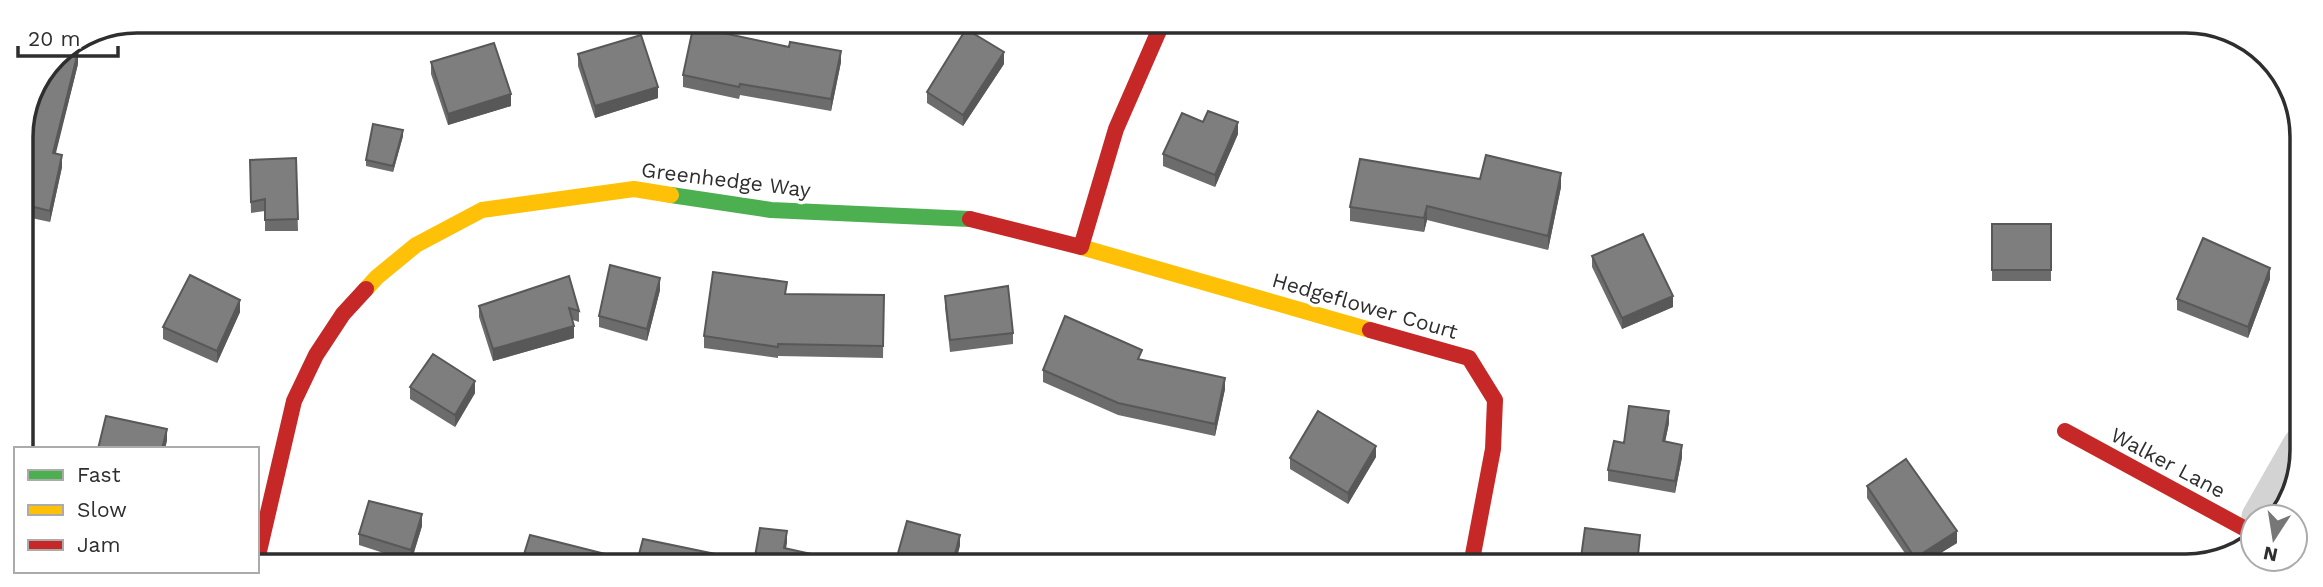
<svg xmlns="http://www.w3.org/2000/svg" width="2323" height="587" font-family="'Work Sans',sans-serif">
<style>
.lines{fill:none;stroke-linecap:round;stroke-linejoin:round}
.street{stroke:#d3d3d3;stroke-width:35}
.fast{stroke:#4caf50;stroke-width:16}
.slow{stroke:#ffc107;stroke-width:16}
.jam{stroke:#c62828;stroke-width:16}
.wall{fill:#6c6c6c}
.shaded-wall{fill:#585858}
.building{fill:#7e7e7e;stroke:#585858;stroke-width:2}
.labels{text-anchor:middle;stroke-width:7;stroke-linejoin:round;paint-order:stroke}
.street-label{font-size:21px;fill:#2e2e2e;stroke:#fff}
.rim{fill:none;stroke:#2e2e2e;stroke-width:3.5}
</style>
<rect width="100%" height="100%" fill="#fff"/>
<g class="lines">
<polyline class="street" points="2259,517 2300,445"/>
<polyline class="fast" points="671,195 771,210 970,219"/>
<g class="slow">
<polyline points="1081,247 1370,330"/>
<polyline points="366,289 377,277 416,245 482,210 634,189 671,195"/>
</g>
<g class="jam">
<polyline points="970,219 1081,247 1116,129 1161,26"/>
<polyline points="1370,330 1469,358 1495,400 1493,449 1471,565"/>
<polyline points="2065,431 2251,532"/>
<polyline points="257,560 294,401 316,355 343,314 366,289"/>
</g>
</g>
<g class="wall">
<polygon points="578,54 658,98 595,118 578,66"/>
<polygon points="431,62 511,106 448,125 431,74"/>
<polygon points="841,62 831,111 740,95 739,99 683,87 683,75"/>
<polygon points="78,64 55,154 62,167 50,222 22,216 21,130"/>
<polygon points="1004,64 963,126 927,103 927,92"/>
<polygon points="1203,122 1238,134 1215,187 1163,166 1163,154"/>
<polygon points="403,136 393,172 366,166 366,160"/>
<polygon points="296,158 298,231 265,231 265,211 251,213 250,172"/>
<polygon points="1480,179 1561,187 1548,250 1427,220 1424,232 1350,221 1350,207"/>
<rect x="1992" y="224" width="59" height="57"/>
<polygon points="1592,256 1673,307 1622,329 1592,267"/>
<polygon points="569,276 579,311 579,322 573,320 574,338 493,361 479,317 479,306"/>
<polygon points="2270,279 2248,338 2177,310 2177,299"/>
<polygon points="660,290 647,341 599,327 599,316"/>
<polygon points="787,294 884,295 883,358 778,356 778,358 704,348 704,336"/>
<polygon points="945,296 1013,333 1013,344 950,352 945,307"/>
<polygon points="240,312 217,363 163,339 163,327"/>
<polygon points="1142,360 1225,389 1215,436 1118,415 1043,382 1043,370"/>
<polygon points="410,387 475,393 455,427 410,399"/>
<polygon points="1669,423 1665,441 1682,457 1675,493 1608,481 1608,470 1624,443"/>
<polygon points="1376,457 1348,504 1290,469 1290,458"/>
<polygon points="1867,486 1957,543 1921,565 1913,565 1867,498"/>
<polygon points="422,526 411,562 359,545 359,534"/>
</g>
<g class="shaded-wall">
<polygon points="841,51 841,62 831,111 831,99"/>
<polygon points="78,52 78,64 53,165 53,153"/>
<polygon points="1004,52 1004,64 963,126 963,115"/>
<polygon points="658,87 658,98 595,118 595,106"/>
<polygon points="511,94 511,106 448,125 448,114"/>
<polygon points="1238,122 1238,134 1215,187 1215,175"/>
<polygon points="403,130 403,136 393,172 393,166"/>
<polygon points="62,155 62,167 50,222 50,211"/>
<polygon points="1561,173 1561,187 1548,250 1548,236"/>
<polygon points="1427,206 1427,220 1424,232 1424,218"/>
<polygon points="2270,268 2270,279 2248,338 2248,327"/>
<polygon points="660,278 660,290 647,341 647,329"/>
<polygon points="28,293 28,305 22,331 22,320"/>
<polygon points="1673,296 1673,307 1622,329 1622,318"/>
<polygon points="240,300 240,312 217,363 217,351"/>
<polygon points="574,326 574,338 493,361 493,349"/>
<polygon points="1225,378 1225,389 1215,436 1215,424"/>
<polygon points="475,381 475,393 455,427 455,415"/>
<polygon points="27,392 27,404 23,419 23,408"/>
<polygon points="1669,411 1669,423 1663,452 1663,441"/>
<polygon points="167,429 167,441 165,449 162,449"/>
<polygon points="1682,445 1682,457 1675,493 1675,481"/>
<polygon points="1376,446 1376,457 1348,504 1348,493"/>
<polygon points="422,514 422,526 411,562 411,550"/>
<polygon points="787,531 787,543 784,560 784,548"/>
<polygon points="1957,531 1957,543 1921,565 1915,565 1915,558"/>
<polygon points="960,535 960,546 955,565 952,565"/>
</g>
<g class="building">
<polygon points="693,28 700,28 789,47 790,42 841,51 831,99 740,84 739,87 683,75"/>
<polygon points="966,29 1004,52 963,115 927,92"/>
<polygon points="641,35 658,87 595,106 578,54"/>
<polygon points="494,43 511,94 448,114 431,62"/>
<polygon points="65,49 78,52 53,153 62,155 50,211 22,204 21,130 55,55"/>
<polygon points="1208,111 1238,122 1215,175 1163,154 1182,113 1203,122"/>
<polygon points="373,124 403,130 393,166 366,160"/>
<polygon points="1486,155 1561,173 1548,236 1427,206 1424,218 1350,207 1360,159 1480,179"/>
<polygon points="296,158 298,219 265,220 265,199 251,202 250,160"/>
<rect x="1992" y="224" width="59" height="46"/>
<polygon points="1643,234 1673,296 1622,318 1592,256"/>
<polygon points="2203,238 2270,268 2248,327 2177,299"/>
<polygon points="610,265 660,278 647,329 599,316"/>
<polygon points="713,272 787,282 785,294 884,295 883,346 778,344 778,347 704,336"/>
<polygon points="190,275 240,300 217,351 163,327"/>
<polygon points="569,276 579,311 569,308 574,326 493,349 479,306"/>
<polygon points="1008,286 1013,333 950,340 945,296"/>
<polygon points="22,292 28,293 22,320"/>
<polygon points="1065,316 1142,350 1138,359 1225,378 1215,424 1118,403 1043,370"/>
<polygon points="433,354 475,381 455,415 410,387"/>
<polygon points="23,391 27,392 23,408"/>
<polygon points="1629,406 1669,411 1663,441 1682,445 1675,481 1608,470 1614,441 1624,443"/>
<polygon points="1318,411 1376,446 1348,493 1290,458"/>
<polygon points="106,416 167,429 162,449 98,449"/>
<polygon points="1906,459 1957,531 1915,558 1867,486"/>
<polygon points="369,501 422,514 411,550 359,534"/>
<polygon points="907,521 960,535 952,565 895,564"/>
<polygon points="760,528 787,531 784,548 816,555 814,564 521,564 530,535 637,562 643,539 754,562"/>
<polygon points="1585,528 1640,535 1637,565 1580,565"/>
<polygon points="1322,556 1364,565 1320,565"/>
</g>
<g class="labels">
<g class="street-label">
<text transform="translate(726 180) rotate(7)" y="7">Greenhedge Way</text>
<text transform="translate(1365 306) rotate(16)" y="7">Hedgeflower Court</text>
<text transform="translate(2168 463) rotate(28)" y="7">Walker Lane</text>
</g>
</g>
<path d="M0 0H2323V587H0ZM137 33H2186A104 104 0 0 1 2290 137V450A104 104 0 0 1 2186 554H137A104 104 0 0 1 33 450V137A104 104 0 0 1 137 33Z" fill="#fff" fill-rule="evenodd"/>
<path class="rim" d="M137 33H2186A104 104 0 0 1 2290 137V450A104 104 0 0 1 2186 554H137A104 104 0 0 1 33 450V137A104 104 0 0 1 137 33Z"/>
<rect x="14" y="447" width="245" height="126" fill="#ffffff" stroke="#ababab" stroke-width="2"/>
<rect x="28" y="470" width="35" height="10" fill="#4caf50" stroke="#ababab" stroke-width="2"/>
<text x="77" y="482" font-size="21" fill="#2e2e2e">Fast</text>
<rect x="28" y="505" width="35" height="10" fill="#ffc107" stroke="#ababab" stroke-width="2"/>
<text x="77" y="517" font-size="21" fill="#2e2e2e">Slow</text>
<rect x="28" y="540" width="35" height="10" fill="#c62828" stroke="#ababab" stroke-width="2"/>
<text x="77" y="552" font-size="21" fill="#2e2e2e">Jam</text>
<g transform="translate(2274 538) rotate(192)"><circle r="33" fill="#ffffff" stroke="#ababab" stroke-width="2"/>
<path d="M0-5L12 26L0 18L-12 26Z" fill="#777777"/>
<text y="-10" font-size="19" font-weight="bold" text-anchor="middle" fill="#2e2e2e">N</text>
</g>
<path d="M18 46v10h100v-10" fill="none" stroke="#2e2e2e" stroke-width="3.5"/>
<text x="28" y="46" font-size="21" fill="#2e2e2e" stroke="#ffffff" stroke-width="5" paint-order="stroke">20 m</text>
</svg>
